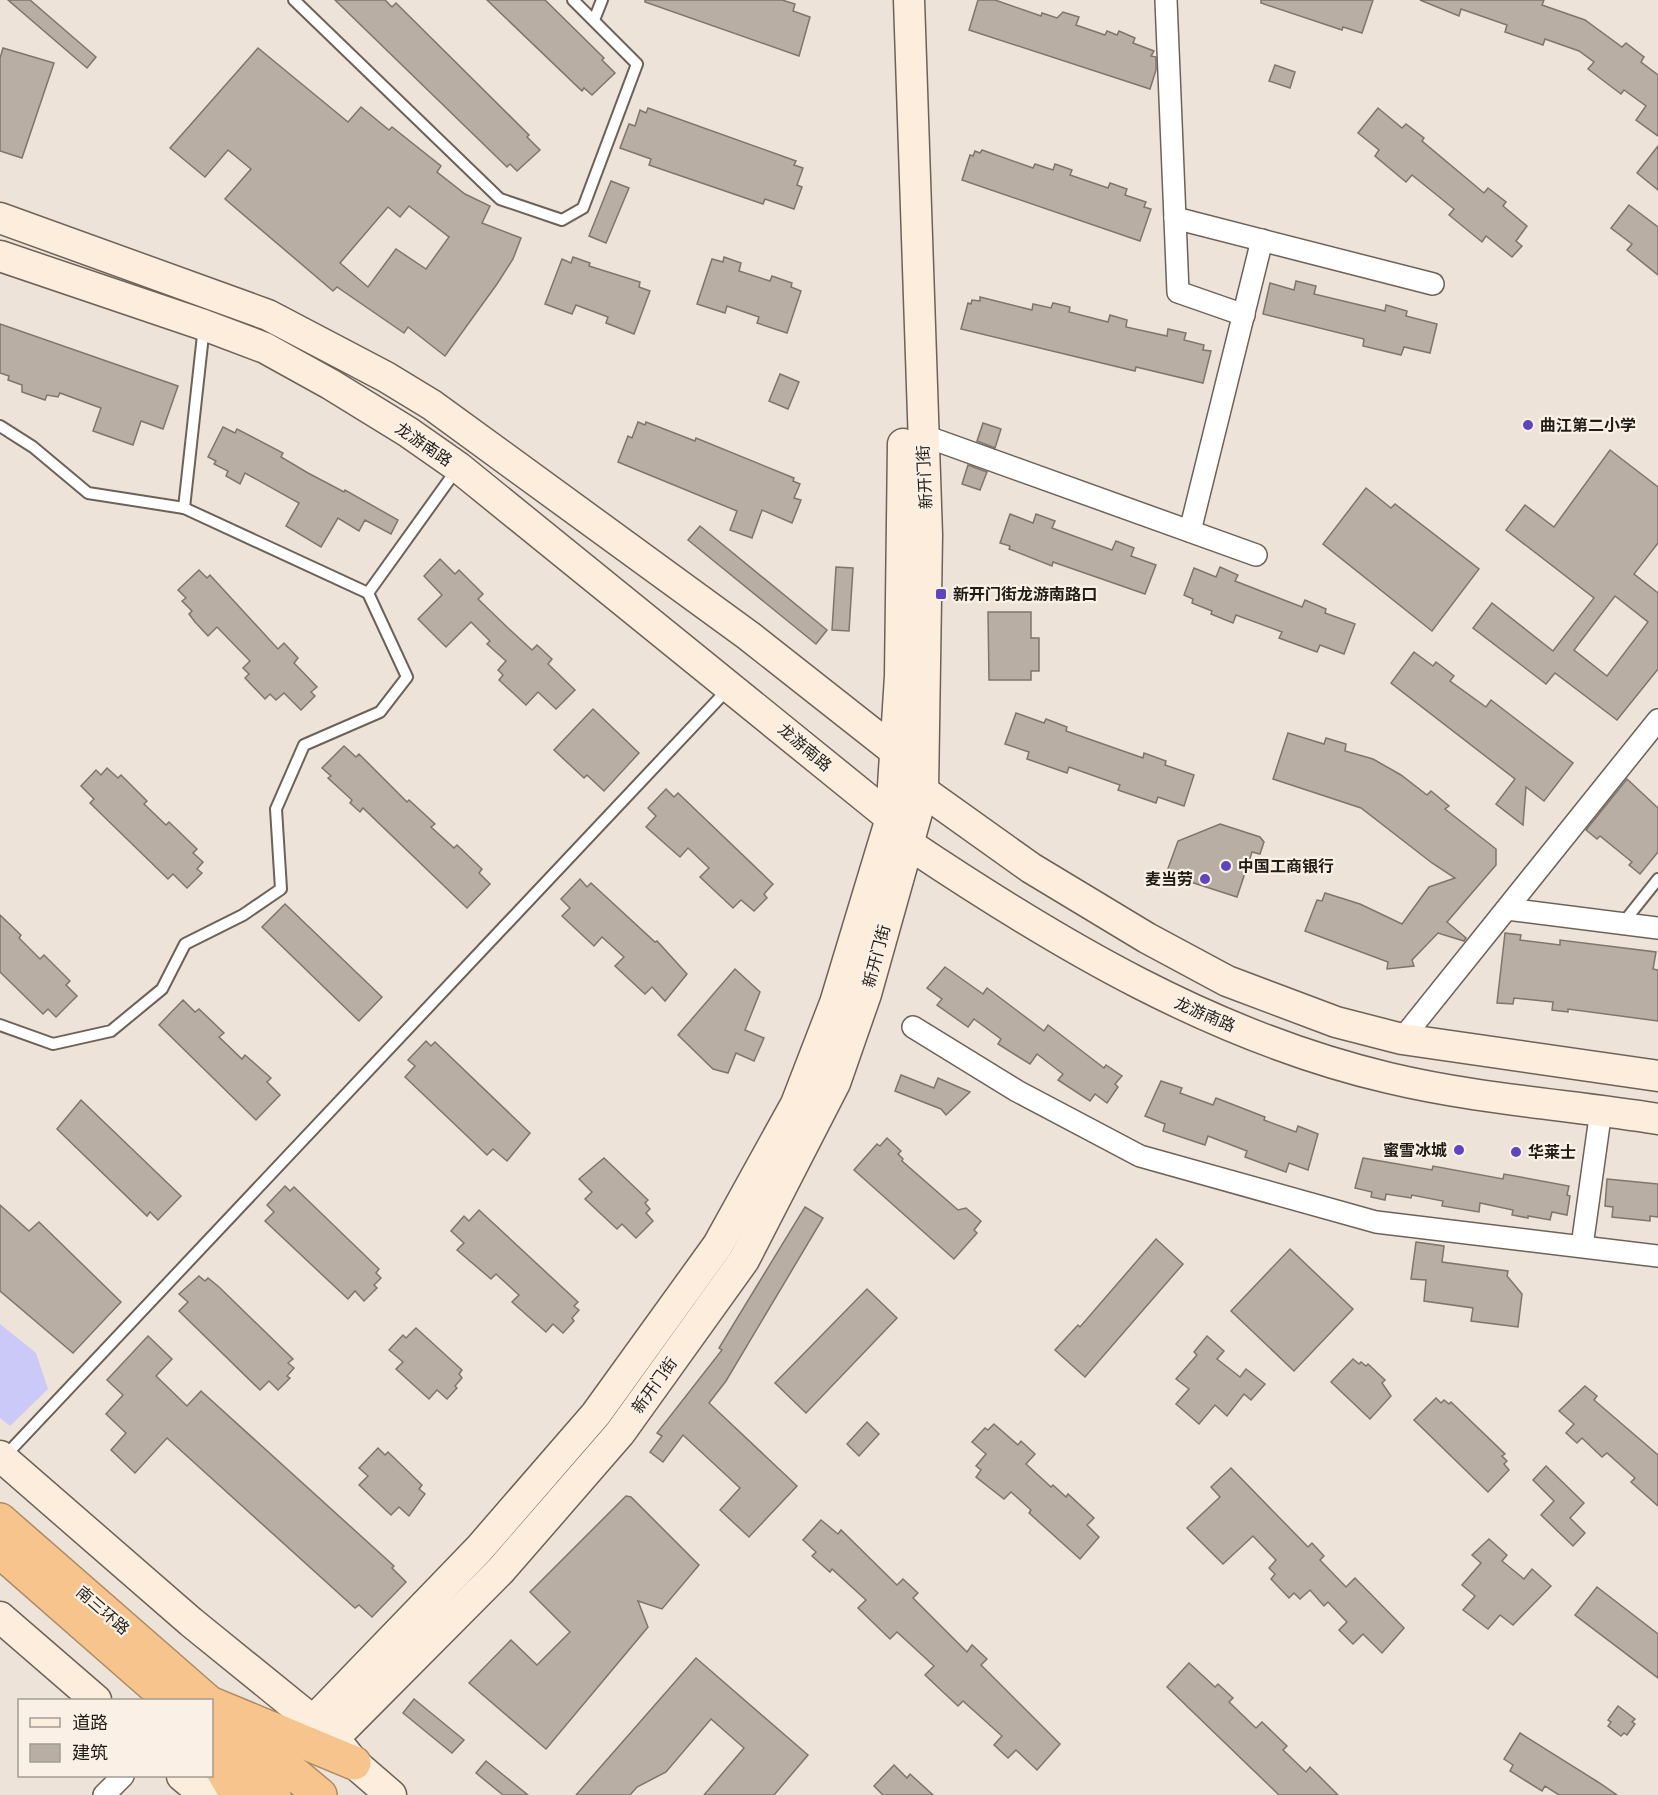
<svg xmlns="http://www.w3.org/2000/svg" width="1658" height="1795" font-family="'Varela Round','Noto Sans SC',sans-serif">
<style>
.green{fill:#cbc9f8}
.building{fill:#b8aea3;stroke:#7f756b;stroke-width:1.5;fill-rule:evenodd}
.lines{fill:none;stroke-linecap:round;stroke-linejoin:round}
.lane-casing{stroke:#6c6258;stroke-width:14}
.street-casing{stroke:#6c6258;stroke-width:24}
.secondary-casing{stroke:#6c6258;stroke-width:33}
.highway-casing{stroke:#ab8a63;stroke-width:36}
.lane{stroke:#fff;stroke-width:10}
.street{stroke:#fff;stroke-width:21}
.secondary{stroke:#fceddc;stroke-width:30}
.highway{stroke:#f6c48c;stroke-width:33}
.poi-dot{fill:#5f45bd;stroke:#fbf0e5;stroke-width:2}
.labels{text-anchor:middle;stroke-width:4.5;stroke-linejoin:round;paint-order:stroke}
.poi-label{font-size:16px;font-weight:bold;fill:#201d18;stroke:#fbf0e5;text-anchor:start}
.street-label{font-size:16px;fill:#201d18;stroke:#fbf0e5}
</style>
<rect width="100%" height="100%" fill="#eee3d8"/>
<polygon class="green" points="0,1324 36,1353 48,1389 10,1426 0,1418"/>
<g class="building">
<polygon points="8,0 30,0 96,57 87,68"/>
<polygon points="335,0 385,0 392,7 396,3 529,135 527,137 540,150 517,171 510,164 507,167"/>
<polygon points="487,0 545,0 604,58 602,60 615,73 592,95 584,88 582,91"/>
<polygon points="645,0 782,0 795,4 793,11 810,17 799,56 645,2"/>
<polygon points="978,0 995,0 1041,16 1042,13 1057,18 1063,12 1079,17 1076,25 1105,35 1107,31 1117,35 1119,31 1135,38 1133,43 1154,51 1151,56 1156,57 1156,70 1150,89 969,30"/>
<polygon points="1261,0 1373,0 1362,33 1343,27 1342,30 1261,3"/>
<polygon points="1420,0 1544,0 1542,5 1585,20 1622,47 1626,43 1644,57 1641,62 1658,75 1658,136 1636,120 1646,106 1624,90 1621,94 1588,69 1594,62 1579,51 1545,39 1543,45 1505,32 1507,25 1461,9 1459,16"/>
<polygon points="3,48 54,63 22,158 0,151 0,58"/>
<path d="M258,48L348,122L361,107L389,130L392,127L441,166L437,172L465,194L490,206L482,223L521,238L513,259L497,284L445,356L408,327L404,333L337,287L333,291L225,199L251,169L228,150L205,177L170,148ZM409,206L449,237L426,269L396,249L368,287L340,263L388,207L400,217Z"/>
<polygon points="1275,65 1295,72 1290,88 1269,81"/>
<polygon points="648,108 796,161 794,165 803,168 797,185 802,187 794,209 765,199 763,204 649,165 651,159 620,148 629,124 635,126 640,110 646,113"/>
<polygon points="1378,108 1402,128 1406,124 1424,138 1422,141 1484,193 1488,188 1506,202 1503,206 1527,226 1516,241 1522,246 1512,257 1486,236 1482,242 1449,215 1454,209 1412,175 1406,182 1375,156 1379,150 1358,133"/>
<polygon points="1658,146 1658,190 1637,173"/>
<polygon points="982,150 1033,168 1035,164 1053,170 1055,164 1072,170 1070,175 1108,188 1110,183 1127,189 1125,195 1146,202 1144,207 1151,209 1140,241 962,180 970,155 973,156 975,151 980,153"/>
<polygon points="611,181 629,188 606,243 589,236"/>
<polygon points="1629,205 1658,227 1658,275 1627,250 1632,244 1611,228"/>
<polygon points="573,257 590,263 589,266 640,282 639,287 650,291 634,334 606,323 608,317 576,305 572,314 545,304 562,259 571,263"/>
<polygon points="724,257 741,263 739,271 770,281 772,276 792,283 791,287 801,291 787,333 757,323 759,317 727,306 725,313 697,304 712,259 723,262"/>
<polygon points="1296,281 1316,286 1314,294 1385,311 1386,305 1407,311 1406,316 1437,324 1430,353 1404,347 1401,355 1363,346 1364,339 1263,314 1270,283 1294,290"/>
<polygon points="980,297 1032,310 1033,304 1051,308 1053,303 1070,307 1069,312 1108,322 1110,315 1127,320 1126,327 1167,336 1168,329 1186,333 1184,340 1204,345 1203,350 1211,351 1203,383 1136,367 1135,371 961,329 968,303 971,304 972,300 980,301"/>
<polygon points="0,324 178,386 163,429 141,421 133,445 93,431 101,408 60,393 58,397 47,395 45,400 22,392 22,385 8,380 9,376 0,373"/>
<polygon points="780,374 799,382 788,409 769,401"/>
<polygon points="638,422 645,425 646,422 695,441 696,438 794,478 793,481 800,484 794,498 801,500 792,523 762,510 752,538 730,530 737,511 618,462 628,436 632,438"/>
<polygon points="983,423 1001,429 995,448 977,441"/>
<polygon points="223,427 235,433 237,429 283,453 281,457 308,473 344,492 345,490 398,520 391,534 365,520 359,531 338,518 321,547 286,526 299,503 245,473 240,484 226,476 228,471 214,464 216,461 208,457"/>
<path d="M1610,450L1658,487V543L1634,574L1658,593V669L1617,720L1555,673L1546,684L1473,628L1492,603L1553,651L1594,598L1506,530L1525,505L1554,527ZM1615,596L1648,622L1607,676L1574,650Z"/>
<polygon points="968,465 987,472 980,490 962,484"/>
<polygon points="1366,488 1391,508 1395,504 1479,569 1432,631 1323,544"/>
<polygon points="1010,514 1033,523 1036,514 1055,521 1052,528 1112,550 1116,541 1134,548 1131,556 1156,565 1145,594 1053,562 1052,566 1009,549 1010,546 1000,543"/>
<polygon points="700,526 827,630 816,644 688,540"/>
<polygon points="440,559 455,574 459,570 483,594 478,599 508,628 532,650 537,645 552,659 548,664 575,690 556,709 538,692 526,705 499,680 503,675 498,670 506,661 487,644 490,641 471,622 446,647 418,619 442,595 424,576"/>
<polygon points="836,567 853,568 849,631 832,630"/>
<polygon points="1220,567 1238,575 1235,581 1302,607 1305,600 1326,609 1325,613 1355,624 1344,654 1320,645 1317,652 1279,638 1282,632 1236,615 1233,623 1211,614 1212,611 1192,603 1193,599 1184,595 1194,568 1216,577"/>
<polygon points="199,570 207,578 210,575 278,649 284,643 298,658 294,663 317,687 311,692 315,696 301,710 284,693 276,700 270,694 265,699 245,678 249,674 243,668 250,661 217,627 208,636 195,622 189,614 192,611 182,601 186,598 178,590"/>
<polygon points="988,612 1031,612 1031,638 1039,638 1039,671 1031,671 1031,680 989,680"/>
<polygon points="1414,652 1433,666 1436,662 1454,676 1450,681 1486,707 1491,700 1573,763 1544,801 1526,787 1523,825 1496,804 1515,779 1391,683"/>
<polygon points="593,709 639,753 604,791 587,775 584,778 554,750"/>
<polygon points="1016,713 1044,723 1046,719 1067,727 1066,731 1143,758 1144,753 1166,761 1165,765 1194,775 1184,806 1158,797 1156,803 1118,790 1120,785 1069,767 1067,773 1027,759 1029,752 1005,744"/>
<polygon points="1288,733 1324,744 1326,738 1346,744 1345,751 1373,759 1401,775 1427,795 1431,791 1449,806 1445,809 1496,849 1496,865 1447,922 1466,938 1464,941 1438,933 1412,960 1414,966 1387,969 1388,962 1305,931 1317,900 1322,901 1325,893 1360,904 1402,924 1429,887 1455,878 1432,863 1361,808 1273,779"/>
<polygon points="344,746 356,757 359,754 407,802 409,800 435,824 431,827 454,848 457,845 482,869 479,873 490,884 467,908 363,808 360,812 350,803 352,800 328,778 331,776 322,768"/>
<polygon points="107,768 118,778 121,775 147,801 144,804 166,825 169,822 197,849 193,853 203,862 197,869 202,873 187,888 173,874 168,879 90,803 94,799 81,786 96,770 101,775"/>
<polygon points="1627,779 1658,808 1658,852 1640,874 1629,865 1632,862 1600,836 1597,839 1586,830"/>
<polygon points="666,789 674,797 678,793 773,884 764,894 767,898 754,911 741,900 733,908 700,877 709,868 688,848 680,857 646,827 656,816 648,808"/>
<polygon points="1220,824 1260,837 1264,842 1260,854 1252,852 1237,897 1166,874 1178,841"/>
<polygon points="580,879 587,887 591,883 655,942 657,941 687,974 665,1001 652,987 645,994 615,966 624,957 602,937 594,946 562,916 570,908 561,899"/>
<polygon points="285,904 382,997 359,1021 262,927"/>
<polygon points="0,915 21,935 19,938 40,959 44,955 70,981 66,985 77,996 56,1017 48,1009 43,1014 0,972"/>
<polygon points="1505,933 1521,935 1520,940 1560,945 1560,940 1656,952 1653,969 1658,970 1658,1021 1568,1009 1568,1012 1552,1010 1553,1002 1514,998 1513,1004 1497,1003"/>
<polygon points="945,967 983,994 987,988 1044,1031 1048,1025 1104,1068 1106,1065 1122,1076 1115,1084 1118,1087 1107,1103 1095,1094 1090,1101 1058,1080 1063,1074 1037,1054 1030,1064 998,1044 1001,1039 974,1019 968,1027 937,1005 942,999 927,988"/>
<polygon points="735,969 760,992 745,1030 764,1038 754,1061 736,1053 728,1073 713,1069 678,1035"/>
<polygon points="183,1000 195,1012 199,1009 224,1033 219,1037 242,1059 245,1055 271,1078 267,1082 280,1095 256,1120 159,1025"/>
<polygon points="426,1041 431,1046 435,1042 530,1133 507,1161 493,1149 487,1155 405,1077 415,1066 408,1060"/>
<polygon points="901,1075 934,1088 938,1078 970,1092 946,1115 941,1109 895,1091"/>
<polygon points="1161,1081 1182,1088 1180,1093 1213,1105 1216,1098 1265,1117 1264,1120 1296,1132 1298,1126 1318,1134 1308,1170 1289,1163 1286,1172 1245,1157 1247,1151 1208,1136 1205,1145 1163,1131 1165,1124 1145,1116"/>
<polygon points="81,1100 181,1196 158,1220 150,1212 147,1216 57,1129"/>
<polygon points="887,1138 901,1151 898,1154 903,1159 902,1161 958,1210 966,1208 981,1221 974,1230 977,1233 954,1259 854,1170 877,1144 880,1146"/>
<polygon points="604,1158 648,1200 645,1203 650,1209 646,1213 653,1221 636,1238 622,1224 617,1229 585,1199 592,1192 579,1179"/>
<polygon points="1363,1158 1432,1170 1433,1166 1503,1179 1504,1174 1569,1186 1567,1195 1570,1196 1567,1215 1552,1212 1550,1220 1528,1216 1528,1218 1512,1215 1513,1210 1480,1203 1479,1212 1442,1206 1443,1201 1412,1195 1411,1198 1386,1194 1385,1200 1371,1197 1372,1192 1355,1188"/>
<polygon points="1607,1179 1658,1184 1658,1217 1650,1216 1650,1221 1612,1217 1613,1207 1605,1206"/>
<polygon points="285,1186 290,1191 294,1187 379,1269 376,1273 381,1278 374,1285 377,1288 364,1301 355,1291 348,1299 265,1221 274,1212 267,1205"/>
<polygon points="0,1205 29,1231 39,1222 121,1302 73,1353 0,1291"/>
<polygon points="805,1207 823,1218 726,1381 709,1403 797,1486 749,1537 720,1510 740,1488 683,1435 663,1462 650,1452 662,1436 657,1433 722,1350 719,1348"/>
<polygon points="479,1210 578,1302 574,1306 579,1310 572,1318 574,1321 563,1333 553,1324 546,1332 512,1302 519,1295 496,1274 491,1279 457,1250 464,1243 451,1231 464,1216 469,1221"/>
<polygon points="1156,1239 1183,1264 1085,1377 1055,1350 1078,1325 1080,1327"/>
<polygon points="1416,1242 1444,1246 1442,1262 1508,1271 1507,1276 1522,1294 1518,1327 1471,1321 1473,1308 1424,1301 1426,1280 1411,1279"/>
<polygon points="1290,1249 1353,1309 1294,1371 1231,1311"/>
<polygon points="199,1276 205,1281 208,1278 219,1287 293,1359 288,1363 294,1368 287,1376 290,1378 278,1390 269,1381 260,1390 179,1311 188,1302 179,1294"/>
<polygon points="867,1289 897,1318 806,1413 775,1383"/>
<polygon points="416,1328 462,1370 459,1374 462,1378 455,1386 457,1388 447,1399 437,1390 429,1399 396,1369 403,1362 389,1350 403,1335 406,1338"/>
<polygon points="148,1336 172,1359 156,1376 187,1406 201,1391 394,1566 392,1568 406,1582 372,1617 359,1605 355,1608 167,1438 135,1473 111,1450 126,1433 106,1414 123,1395 107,1380"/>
<polygon points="1207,1336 1224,1351 1217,1359 1240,1377 1246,1369 1265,1384 1251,1400 1244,1394 1227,1416 1215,1405 1199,1424 1176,1404 1189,1389 1176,1379 1197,1355 1194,1352"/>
<polygon points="1353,1359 1359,1364 1361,1362 1366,1366 1368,1364 1385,1380 1382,1383 1391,1396 1370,1419 1331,1382"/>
<polygon points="1585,1386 1597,1396 1594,1400 1658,1455 1658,1506 1631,1482 1635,1478 1607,1453 1602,1457 1582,1438 1577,1443 1566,1433 1574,1424 1559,1411"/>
<polygon points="1436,1398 1441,1403 1444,1400 1449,1404 1451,1402 1505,1454 1502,1456 1507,1461 1504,1464 1509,1470 1488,1492 1414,1420"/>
<polygon points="867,1422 879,1434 859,1456 847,1444"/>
<polygon points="994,1424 1018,1445 1021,1441 1035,1454 1026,1464 1051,1487 1053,1485 1066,1497 1068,1494 1094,1518 1087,1525 1099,1537 1080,1559 1029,1513 1031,1510 1011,1492 1004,1499 976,1477 981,1470 976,1466 986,1454 972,1442 985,1428 988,1430"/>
<polygon points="378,1448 385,1455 388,1452 422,1485 419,1489 425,1494 409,1516 399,1507 391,1515 359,1485 368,1476 359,1468"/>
<polygon points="1546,1466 1584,1503 1570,1518 1585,1533 1573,1546 1541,1515 1554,1501 1533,1480"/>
<polygon points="1231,1468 1308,1547 1312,1543 1324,1556 1320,1560 1346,1587 1355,1578 1404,1628 1382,1653 1363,1634 1353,1644 1339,1630 1347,1622 1328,1602 1324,1606 1310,1590 1300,1599 1294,1593 1289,1598 1271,1579 1275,1574 1269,1568 1276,1560 1253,1536 1223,1564 1187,1528 1220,1497 1211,1487"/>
<polygon points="626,1496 631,1497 699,1565 662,1609 638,1601 648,1627 546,1749 469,1683 511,1640 537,1665 570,1632 530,1592"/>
<polygon points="821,1520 838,1534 841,1530 897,1585 903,1579 918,1593 913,1598 967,1652 972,1645 987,1659 981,1665 1060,1744 1037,1770 1016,1750 1008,1758 994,1745 1002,1736 963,1701 958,1706 944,1693 925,1675 934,1666 897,1632 890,1639 858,1608 866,1600 832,1569 830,1572 812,1556 816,1552 803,1540"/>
<polygon points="1489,1539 1507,1555 1502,1561 1524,1579 1532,1569 1551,1586 1513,1625 1500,1615 1488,1629 1463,1610 1475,1596 1462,1585 1481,1563 1472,1555"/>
<polygon points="1597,1587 1658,1634 1658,1678 1575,1615"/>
<polygon points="696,1658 808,1755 774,1795 704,1795 744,1748 711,1719 666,1772 637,1787 630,1795 576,1795"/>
<polygon points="1189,1663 1215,1687 1218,1684 1233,1698 1229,1702 1256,1728 1262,1722 1287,1746 1283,1750 1306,1772 1310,1767 1338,1795 1279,1795 1167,1687"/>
<polygon points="414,1699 464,1740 452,1753 403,1713"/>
<polygon points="1618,1706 1635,1719 1632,1722 1635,1724 1627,1735 1624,1733 1621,1736 1608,1726 1611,1722 1608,1720"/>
<polygon points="1520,1733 1598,1782 1617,1795 1559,1795 1545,1786 1542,1791 1510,1771 1513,1765 1504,1759"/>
<polygon points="486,1761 528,1795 503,1795 476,1773"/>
<polygon points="894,1765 907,1778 910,1774 933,1795 883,1795 874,1786"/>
</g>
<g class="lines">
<defs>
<g id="lane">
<polyline points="294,0 500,199 562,220 583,208 637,64 573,0"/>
<polyline points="594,20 602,0"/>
<polyline points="0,426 33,447 88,493 184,508 368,593 407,677 380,712 304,745 276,809 281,889 243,915 185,944 162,989 111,1031 53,1044 0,1025"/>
<polyline points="184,508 204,326"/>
<polyline points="368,593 457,469"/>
<polyline points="1623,923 1658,879"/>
<polyline points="5,1456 729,688"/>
</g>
<g id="street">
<polyline points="1166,0 1178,292 1244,315"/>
<polyline points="1175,218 1433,284"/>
<polyline points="922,435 1256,555"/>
<polyline points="1190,531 1262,240"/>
<polyline points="1507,909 1658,928"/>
<polyline points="913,1027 1017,1091 1140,1156 1376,1222 1658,1256"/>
<polyline points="1402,1039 1658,720"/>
<polyline points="1582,1246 1601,1110"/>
<polyline points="104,1795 123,1776"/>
</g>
<g id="secondary">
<polyline points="0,218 268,315 386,377 432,405 749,636 895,751 923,791 1031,868 1147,938 1227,981 1336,1022 1402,1039 1658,1076"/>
<path d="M0,256L204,325L265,348L330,384L408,432L458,467L891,818L910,845C1058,944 1214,1037 1389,1078C1477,1099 1569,1105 1658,1119"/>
<polyline points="0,1456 191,1622 334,1738 354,1763 391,1795"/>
<polyline points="0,1617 96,1700"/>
<polyline points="313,1721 479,1549 596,1414 718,1245 796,1104 835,1003 891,818 900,676 903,444"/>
<polyline points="334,1738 501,1570 620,1433 744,1260 835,1083 866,994 923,791 927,535 909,0"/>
<polyline points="182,1776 205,1795"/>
</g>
<g id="highway">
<polyline points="0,1520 206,1700"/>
<polyline points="0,1551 170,1700"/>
<polyline points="212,1704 354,1763"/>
<polyline points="236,1725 320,1795"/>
<polyline points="212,1738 274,1795"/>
<polyline points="212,1752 237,1795"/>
</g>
</defs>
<use href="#lane" class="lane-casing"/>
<use href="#street" class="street-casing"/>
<use href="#secondary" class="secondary-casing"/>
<use href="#highway" class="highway-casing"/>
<use href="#lane" class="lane"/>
<use href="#street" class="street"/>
<use href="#secondary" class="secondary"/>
<use href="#highway" class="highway"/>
</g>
<g class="poi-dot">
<circle cx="1528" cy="425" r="6"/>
<rect x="935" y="588" width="12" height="12" rx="3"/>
<circle cx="1226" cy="866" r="6"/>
<circle cx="1205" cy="879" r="6"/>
<circle cx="1459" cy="1150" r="6"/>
<circle cx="1516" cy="1152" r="6"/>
</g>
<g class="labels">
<g class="poi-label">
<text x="1540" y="431">曲江第二小学</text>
<text x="953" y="600">新开门街龙游南路口</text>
<text x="1238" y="872">中国工商银行</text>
<text x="1193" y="885" text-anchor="end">麦当劳</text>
<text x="1447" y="1156" text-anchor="end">蜜雪冰城</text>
<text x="1528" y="1158">华莱士</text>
</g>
<g class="street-label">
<text transform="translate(424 444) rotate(34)" y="6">龙游南路</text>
<text transform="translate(924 477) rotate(-93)" y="6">新开门街</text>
<text transform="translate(805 747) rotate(40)" y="6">龙游南路</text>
<text transform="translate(876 956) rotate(-75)" y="6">新开门街</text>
<text transform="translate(1205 1014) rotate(23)" y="6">龙游南路</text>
<text transform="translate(654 1385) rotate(-54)" y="6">新开门街</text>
<text transform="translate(103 1610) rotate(41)" y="6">南三环路</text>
</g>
</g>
<rect x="18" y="1699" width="195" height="78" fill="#fbf0e5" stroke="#a39c93" stroke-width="1.5"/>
<rect x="30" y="1718" width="30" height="9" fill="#fceddc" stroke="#a39c93" stroke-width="1.5"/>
<text x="72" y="1729" font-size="18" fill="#201d18">道路</text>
<rect x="30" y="1744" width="30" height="18" fill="#b8aea3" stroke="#a39c93" stroke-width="1.5"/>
<text x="72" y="1759" font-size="18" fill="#201d18">建筑</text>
</svg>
